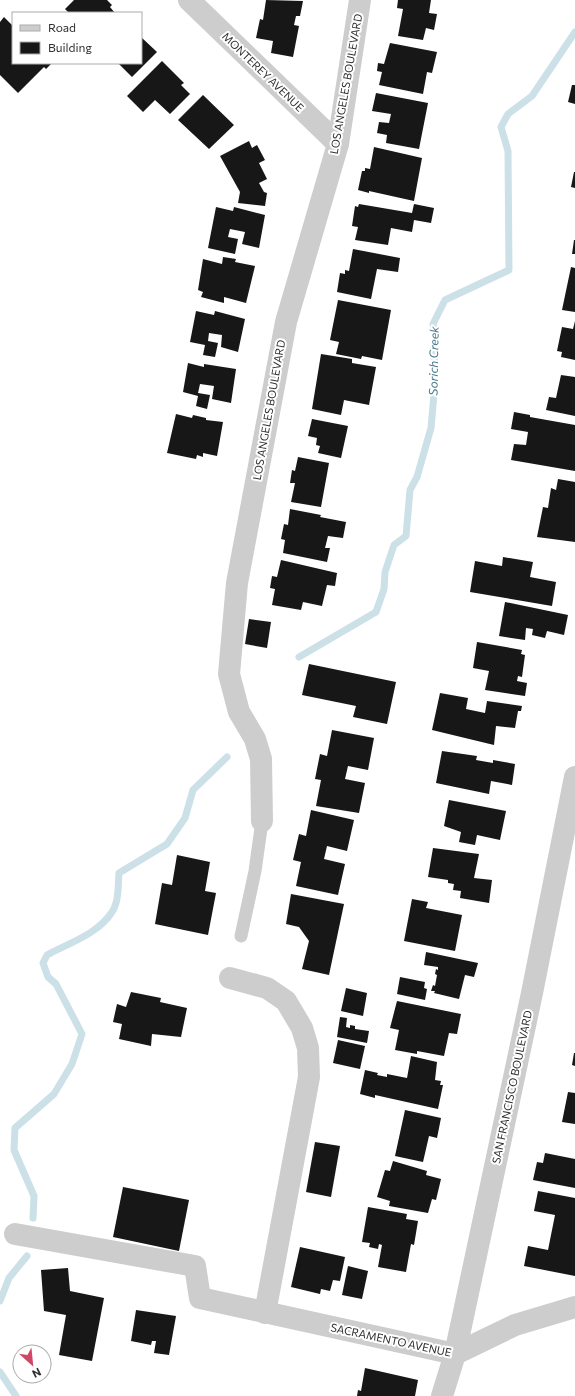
<svg xmlns="http://www.w3.org/2000/svg" width="575" height="1396" font-family="Commissioner,sans-serif">
<style>
.lines{fill:none;stroke-linecap:round;stroke-linejoin:round}
.stream{stroke:#cce0e7;stroke-width:7}
.building{fill:#171717}
.lane{stroke:#cdcdcd;stroke-width:13}
.street{stroke:#cdcdcd;stroke-width:22}
.labels{text-anchor:middle;stroke-width:4;stroke-linejoin:round;paint-order:stroke}
.street-label{font-size:11px;fill:#303030;stroke:#fff}
.water-label{font-size:12px;font-style:italic;fill:#477989;stroke:#fff}
</style>
<rect width="100%" height="100%" fill="#fff"/>
<g class="lines">
<g class="stream">
<polyline points="299,657 376,612 384,589 385,572 394,545 406,536 410,490 417,477 431,428 434,394 435,335 433,324 445,300 509,270 508,151 501,127 508,114 532,96 575,32"/>
<path d="M33,1218L34,1196L14,1150L15,1128L54,1094L72,1064L82,1034L56,984L48,977L43,963L47,955C69,943 98,934 112,912C119,902 118,885 119,873L167,844L185,818L193,790L227,757"/>
<polyline points="0,1301 9,1278 27,1256"/>
<polyline points="0,1372 16,1396"/>
</g>
</g>
<g class="building">
<polygon points="74,0 107,0 112,5 110,7 115,13 69,13 65,9"/>
<polygon points="266,0 303,1 300,16 296,16 294,25 299,26 293,57 271,53 273,41 256,38 260,19 263,20"/>
<polygon points="398,0 431,0 429,13 437,14 434,30 426,28 423,40 398,36 403,9 397,8"/>
<polygon points="4,17 13,26 13,63 52,63 46,69 44,67 18,93 0,75 0,22"/>
<polygon points="141,37 157,52 132,77 118,63 141,63"/>
<polygon points="390,43 437,52 432,73 427,72 423,94 379,85 382,72 377,71 378,63 384,64"/>
<polygon points="162,61 184,83 181,85 190,94 170,114 155,100 143,112 127,96"/>
<polygon points="572,85 575,85 575,104 568,102"/>
<polygon points="376,93 428,103 419,149 386,143 387,135 377,133 379,122 389,123 391,114 372,111"/>
<polygon points="203,95 234,125 209,149 178,120"/>
<polygon points="249,141 252,148 257,145 265,160 259,163 267,179 259,183 264,192 267,193 265,206 238,203 240,192 220,156"/>
<polygon points="374,147 422,158 414,201 369,191 369,193 358,190 362,171 365,171 365,168 370,169"/>
<polygon points="574,172 575,172 575,188 571,187"/>
<polygon points="359,204 412,213 414,204 434,208 431,223 414,220 412,232 391,228 388,245 355,240 358,227 352,226 355,206 358,207"/>
<polygon points="216,207 233,211 234,207 265,215 259,248 242,244 245,232 230,229 228,237 238,239 235,254 208,248"/>
<polygon points="574,240 575,240 575,254 572,254"/>
<polygon points="353,249 400,258 398,272 377,269 371,299 337,292 340,273 345,274 345,270 349,271"/>
<polygon points="223,257 236,259 235,262 255,266 246,303 224,297 224,303 201,297 203,292 198,290 203,259 222,264"/>
<polygon points="571,267 575,268 575,312 562,310"/>
<polygon points="338,300 391,310 382,360 362,356 361,359 336,354 339,342 330,340"/>
<polygon points="196,311 214,315 215,311 245,319 238,352 221,347 222,335 209,333 208,341 218,343 215,357 203,355 205,345 190,342"/>
<polygon points="575,321 575,360 561,357 562,352 557,351 562,327 573,329"/>
<polygon points="321,354 352,359 352,363 376,367 369,405 344,400 341,415 312,409"/>
<polygon points="188,363 204,367 204,364 236,369 231,403 212,399 214,386 200,384 198,393 210,395 207,409 196,406 198,396 183,392"/>
<polygon points="561,375 575,377 575,416 546,410 549,397 556,398"/>
<polygon points="514,412 530,415 530,417 575,425 575,471 511,460 514,444 526,445 528,432 511,429"/>
<polygon points="176,414 192,418 193,415 206,418 206,420 223,422 217,456 203,453 203,457 197,455 196,459 167,453"/>
<polygon points="312,419 348,426 341,458 318,453 320,446 316,445 317,438 308,436"/>
<polygon points="298,457 329,463 321,507 291,502 295,483 290,483 292,470 295,471"/>
<polygon points="558,479 575,482 575,542 537,537 543,507 548,508 551,488 556,490"/>
<polygon points="290,509 321,515 320,517 346,522 343,538 328,536 325,548 330,548 327,562 283,553 285,540 281,539 284,524 288,525"/>
<polygon points="503,557 533,562 530,577 556,582 552,606 470,592 475,561 502,566"/>
<polygon points="281,560 337,573 335,586 327,585 322,606 303,602 301,610 272,605 275,589 270,588 272,576 277,577"/>
<polygon points="505,602 568,615 564,635 547,631 545,638 532,635 533,629 526,628 525,640 499,636"/>
<polygon points="249,619 271,622 267,648 245,644"/>
<polygon points="477,642 522,650 521,654 525,655 522,677 518,676 517,681 527,683 525,696 485,690 489,671 473,668"/>
<polygon points="309,664 396,682 387,724 353,717 356,706 302,695"/>
<polygon points="440,693 468,698 466,709 485,713 487,701 522,706 521,711 518,711 515,728 496,726 494,745 432,730"/>
<polygon points="332,730 374,738 368,770 348,766 345,779 365,783 359,813 316,806 321,780 315,779 320,754 327,756"/>
<polygon points="442,751 477,756 476,760 493,763 493,760 515,764 512,785 491,781 489,794 436,783"/>
<polygon points="449,800 506,811 500,840 477,835 475,845 459,842 461,832 444,826"/>
<polygon points="311,810 354,820 347,851 327,846 324,859 345,864 338,895 296,886 301,862 293,860 299,834 306,836"/>
<polygon points="433,848 479,854 474,878 492,880 489,903 460,898 461,891 453,890 454,884 448,883 448,880 428,877"/>
<polygon points="177,855 210,862 205,891 216,893 208,935 155,924 162,883 172,885"/>
<polygon points="291,894 344,904 329,975 302,969 309,941 299,927 286,924"/>
<polygon points="412,899 428,902 426,908 462,915 455,951 404,941"/>
<polygon points="426,952 478,963 474,977 465,975 459,999 434,993 435,991 431,991 433,985 435,986 437,975 435,974 436,969 438,970 438,967 424,965"/>
<polygon points="400,977 425,982 424,988 427,989 425,1000 397,994"/>
<polygon points="346,988 367,993 363,1016 341,1011"/>
<polygon points="131,992 161,998 160,1002 187,1008 181,1037 152,1034 151,1046 119,1039 122,1024 113,1022 117,1004 126,1007"/>
<polygon points="397,1001 461,1014 457,1034 449,1033 444,1056 417,1051 417,1054 395,1050 399,1030 390,1028"/>
<polygon points="340,1017 347,1018 346,1027 350,1028 350,1025 355,1026 355,1029 369,1031 367,1043 337,1037"/>
<polygon points="338,1040 365,1046 360,1069 333,1063"/>
<polygon points="574,1053 575,1053 575,1066 572,1065"/>
<polygon points="411,1056 437,1062 435,1080 441,1081 440,1085 443,1085 438,1109 375,1095 375,1098 360,1094 365,1070 378,1073 377,1075 387,1077 387,1074 407,1078"/>
<polygon points="568,1092 575,1093 575,1124 562,1122"/>
<polygon points="405,1110 441,1118 437,1138 429,1136 423,1162 395,1156"/>
<polygon points="315,1142 340,1146 331,1197 306,1192"/>
<polygon points="545,1153 575,1159 575,1188 533,1180 537,1162 543,1163"/>
<polygon points="393,1161 427,1171 426,1175 441,1179 436,1200 432,1199 428,1213 389,1206 390,1201 377,1197 385,1170 390,1171"/>
<polygon points="123,1187 189,1200 179,1251 113,1237"/>
<polygon points="538,1191 575,1198 575,1276 524,1266 528,1246 548,1250 555,1215 534,1211"/>
<polygon points="368,1207 407,1214 406,1219 418,1221 414,1245 411,1244 406,1272 378,1267 382,1245 379,1244 378,1249 369,1247 370,1243 362,1242"/>
<polygon points="300,1247 345,1257 340,1281 333,1280 330,1291 321,1289 320,1294 291,1287"/>
<polygon points="348,1266 368,1271 362,1299 342,1295"/>
<polygon points="68,1268 70,1291 104,1298 92,1361 59,1355 66,1315 44,1311 41,1270"/>
<polygon points="136,1310 176,1316 169,1355 154,1353 156,1341 152,1341 151,1345 131,1341"/>
<polygon points="365,1368 418,1380 415,1396 357,1396 358,1390 361,1391"/>
</g>
<g class="lines">
<polyline class="lane" points="241,936 255,871 262,821"/>
<g class="street">
<polyline points="189,0 338,144"/>
<polyline points="262,821 261,759 255,739 239,712 229,674 237,583 286,322 338,144 360,0"/>
<polyline points="230,978 267,988 286,1001 302,1028 308,1048 309,1077 265,1313"/>
<polyline points="15,1234 195,1266 200,1298 455,1354 515,1325 575,1307"/>
<polyline points="442,1396 455,1354 532,993 575,777"/>
</g>
</g>
<g class="labels">
<g class="street-label">
<text transform="translate(263 72) rotate(44)" y="4">MONTEREY AVENUE</text>
<text transform="translate(346 84) rotate(-80)" y="4">LOS ANGELES BOULEVARD</text>
<text transform="translate(269 410) rotate(-80)" y="4">LOS ANGELES BOULEVARD</text>
<text transform="translate(512 1087) rotate(-78)" y="4">SAN FRANCISCO BOULEVARD</text>
<text transform="translate(391 1340) rotate(12)" y="4">SACRAMENTO AVENUE</text>
</g>
<g class="water-label">
<text transform="translate(434 361) rotate(-89)" y="4">Sorich Creek</text>
</g>
</g>
<rect x="12" y="12" width="130" height="52" fill="#ffffff" stroke="#acacac"/>
<rect x="20" y="25" width="20" height="6" fill="#cdcdcd" stroke="#acacac"/>
<text x="48" y="32" font-size="12" fill="#303030">Road</text>
<rect x="20" y="42" width="20" height="12" fill="#171717" stroke="#acacac"/>
<text x="48" y="52" font-size="12" fill="#303030">Building</text>
<g transform="translate(32 1364) rotate(153)"><circle r="19" fill="#ffffff" stroke="#acacac"/>
<path d="M0-3L7 15L0 10L-7 15Z" fill="#d14866"/>
<text y="-6" font-size="11" font-weight="bold" text-anchor="middle" fill="#303030">N</text>
</g>
</svg>
